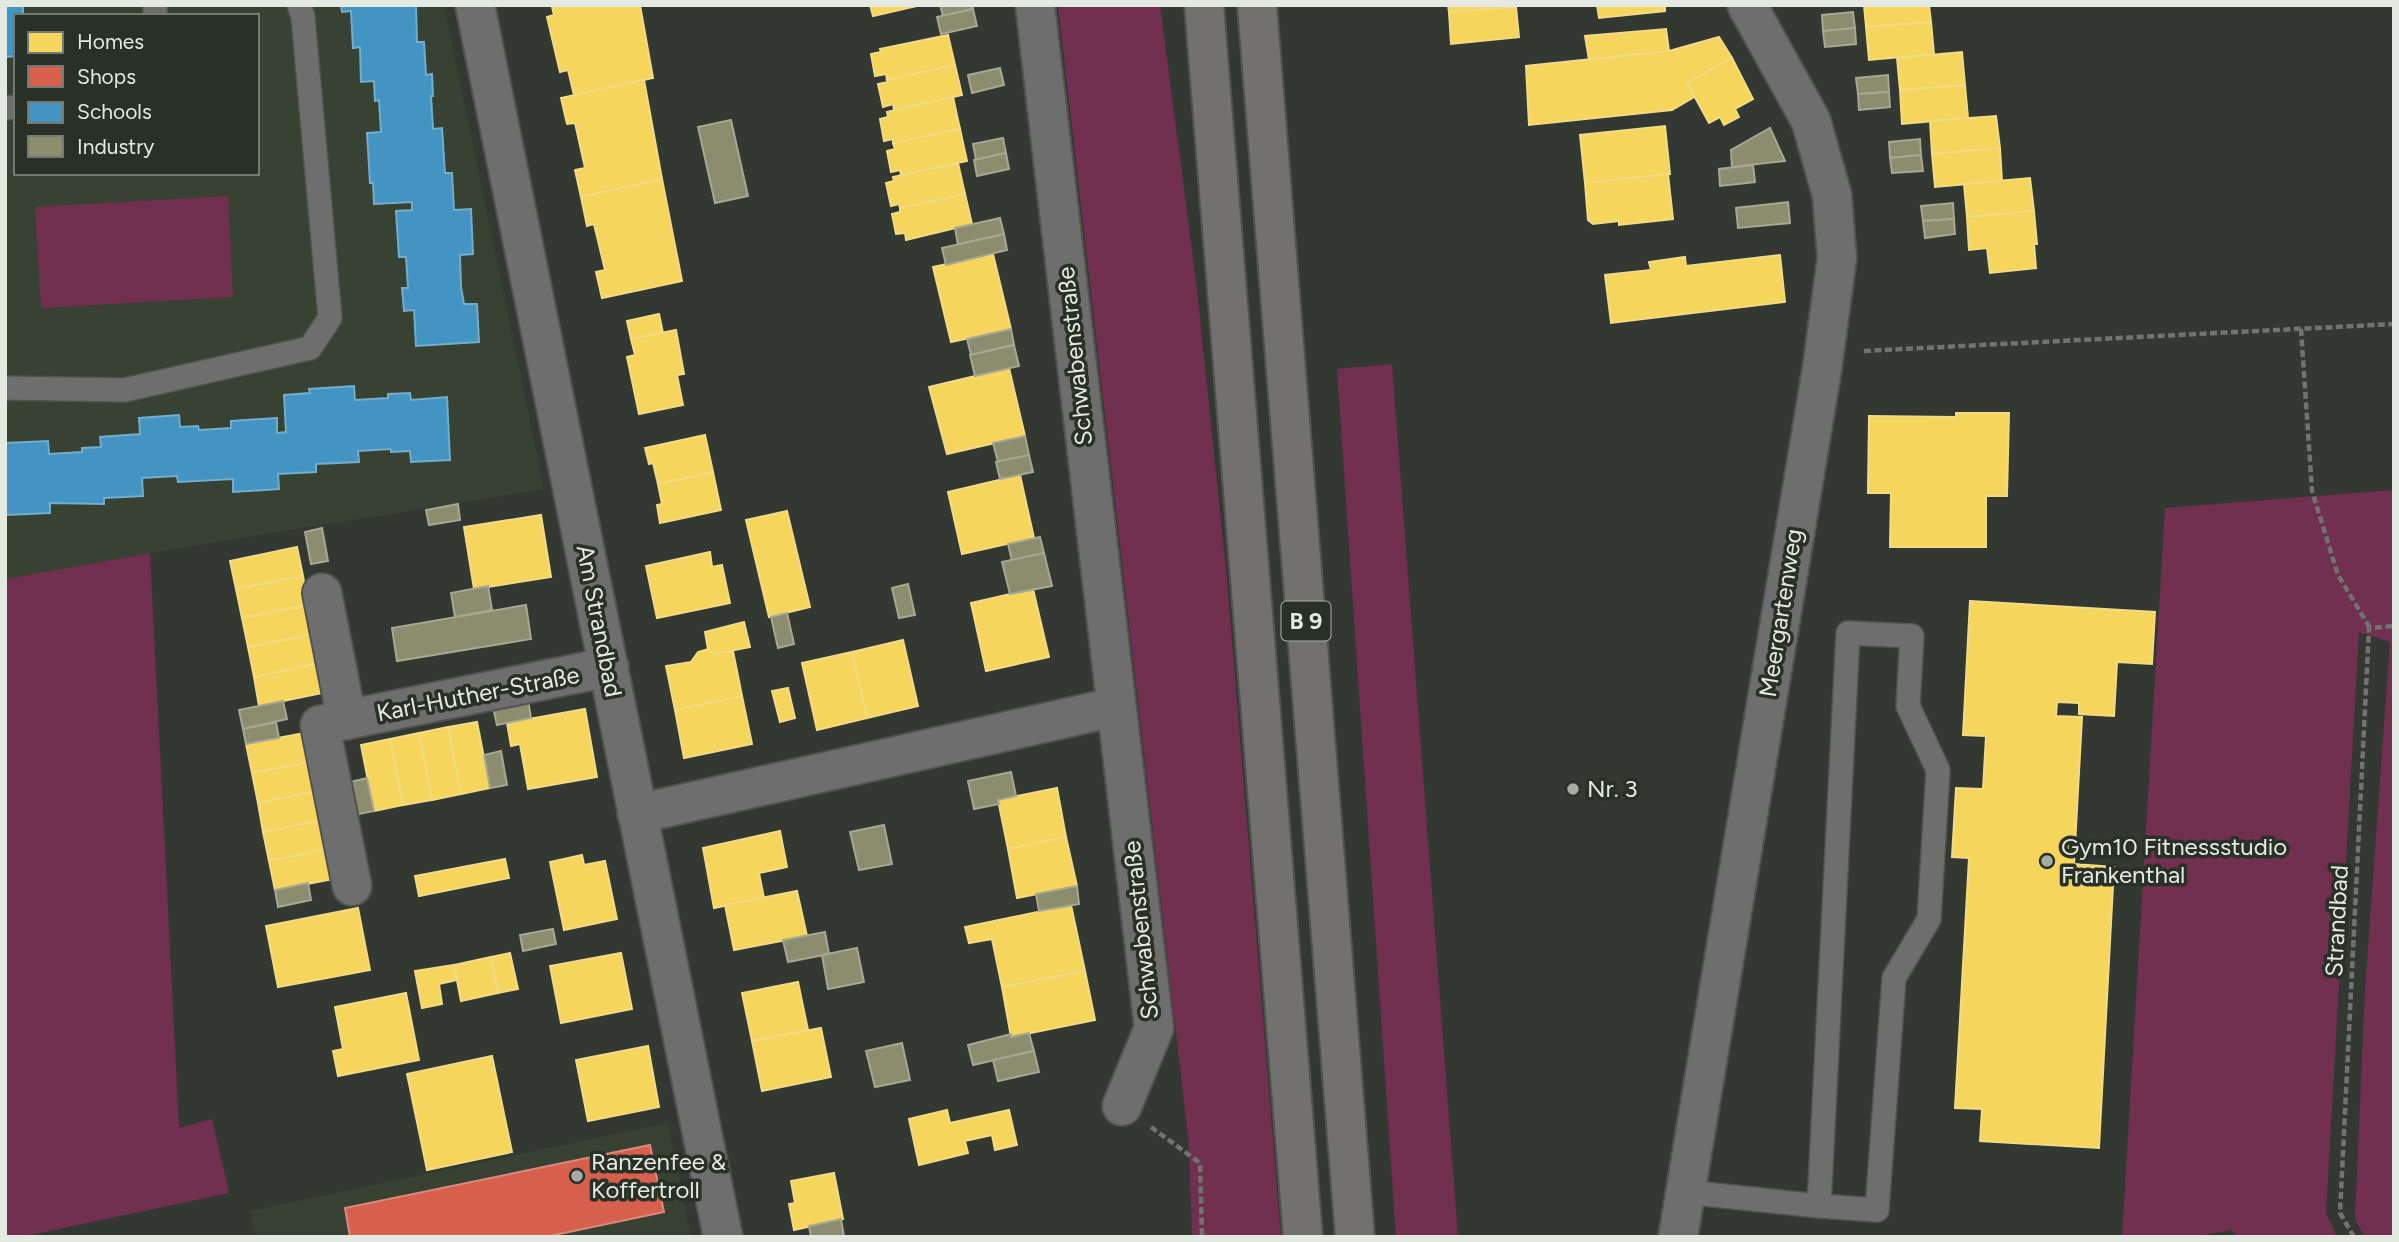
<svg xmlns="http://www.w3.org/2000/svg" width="2399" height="1242" font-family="Figtree,sans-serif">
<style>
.built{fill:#374233;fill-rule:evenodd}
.green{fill:#71304f}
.homes{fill:#f6d55c;stroke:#f1db84;stroke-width:2}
.shops{fill:#d6604d;stroke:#da897a;stroke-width:2}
.schools{fill:#4393c3;stroke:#73adcc;stroke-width:2}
.industry{fill:#8c8c6e;stroke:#a6a891;stroke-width:2}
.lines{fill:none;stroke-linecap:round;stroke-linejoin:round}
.service-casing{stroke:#50534f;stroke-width:26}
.minor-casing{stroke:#50534f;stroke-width:42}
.trunk-casing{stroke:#50534f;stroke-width:42}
.path{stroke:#727371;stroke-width:4.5;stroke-dasharray:7 3.5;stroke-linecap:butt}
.service{stroke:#6f6e6e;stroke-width:23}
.minor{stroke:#6f6e6e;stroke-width:38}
.trunk{stroke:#727170;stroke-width:38}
.poi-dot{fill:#a6aba4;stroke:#293026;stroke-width:2.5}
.labels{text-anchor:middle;stroke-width:7;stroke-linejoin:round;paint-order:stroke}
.shield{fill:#293026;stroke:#acb2aa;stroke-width:2}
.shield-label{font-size:23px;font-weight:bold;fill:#e4e9e2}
.street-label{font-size:24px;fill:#e4e9e2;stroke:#293026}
.poi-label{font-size:24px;fill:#e4e9e2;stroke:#293026;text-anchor:start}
</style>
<rect width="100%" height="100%" fill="#343832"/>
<g class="built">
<path d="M5,5H444L544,489L150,553L5,579ZM16,16H257V173H16Z"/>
<polygon points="668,1123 691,1237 256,1237 250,1211"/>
</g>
<g class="green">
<polygon points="1058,5 1160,5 1197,289 1227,580 1281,1237 1192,1237 1189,1145"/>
<polygon points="228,196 233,297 41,308 35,207"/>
<polygon points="1392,364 1458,1237 1396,1237 1337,369"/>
<polygon points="2394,490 2394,1237 2365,1237 2355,1219 2365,990 2390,642 2359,632 2326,1213 2337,1237 2236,1237 2232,1230 2192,1237 2122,1237 2165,508"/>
<polygon points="150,553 179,1128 212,1119 229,1193 21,1237 5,1237 5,579"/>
</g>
<g class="homes">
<polygon points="558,5 640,5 653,78 574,95 568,70 560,72 547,17 554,15 552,7"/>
<polygon points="870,5 921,5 873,16"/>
<polygon points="1448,5 1516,5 1516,7 1449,12"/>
<polygon points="1597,5 1665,5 1665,11 1599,18"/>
<polygon points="1864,5 1929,5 1931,22 1866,27"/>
<polygon points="1516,7 1519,37 1451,44 1449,12"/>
<polygon points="1931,22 1934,54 1869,60 1866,27"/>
<polygon points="1666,29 1669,51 1589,60 1585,36"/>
<polygon points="948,35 955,65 887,80 886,74 875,76 871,54 881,52 880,49"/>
<polygon points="1719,37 1732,58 1687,83 1694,97 1672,110 1529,125 1526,66 1669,51"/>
<polygon points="1962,52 1965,85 1900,90 1897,58"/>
<polygon points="1732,58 1753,99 1735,109 1739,117 1724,125 1720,117 1709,123 1687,83"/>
<polygon points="955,65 962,95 894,110 893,104 883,107 878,84 888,82 887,80"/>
<polygon points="644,80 662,179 581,197 575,170 585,168 575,123 567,124 561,98"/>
<polygon points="1965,85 1968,118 1902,124 1900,90"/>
<polygon points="953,97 960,129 893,143 893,139 884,141 880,119 888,117 887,112"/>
<polygon points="1996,116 2000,148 1932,154 1930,121"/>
<polygon points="1665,126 1670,174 1585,183 1580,135"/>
<polygon points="960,129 967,161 901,175 900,170 891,172 887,151 895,149 893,143"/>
<polygon points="2000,148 2002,181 1935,187 1932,154"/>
<polygon points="958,163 965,194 900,208 899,204 891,206 886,183 894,181 893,177"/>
<polygon points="1668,174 1673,219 1619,225 1619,221 1593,224 1588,220 1585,183"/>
<polygon points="2030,178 2034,211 1967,217 1964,184"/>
<polygon points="662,179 682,281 602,298 596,272 605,270 594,224 587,226 581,197"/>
<polygon points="965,194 972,224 906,240 905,233 896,234 892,214 900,212 900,208"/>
<polygon points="2034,211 2037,244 2034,244 2036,268 1990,273 1987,248 1969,250 1967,217"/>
<polygon points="993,254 1011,329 951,342 933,267"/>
<polygon points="1780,255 1785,302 1611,323 1605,275 1651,270 1649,262 1685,257 1686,266"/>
<polygon points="659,314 663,333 631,339 627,321"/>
<polygon points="676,330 684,374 677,375 683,405 639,414 627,357 635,355 631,339"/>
<polygon points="1009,368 1025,436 947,454 929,387"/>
<polygon points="1956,413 2009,413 2007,496 1986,496 1986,547 1890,547 1891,493 1868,493 1869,416 1956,417"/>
<polygon points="705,435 713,472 658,484 653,463 649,464 645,448"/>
<polygon points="713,472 721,510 660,523 657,505 662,504 658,484"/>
<polygon points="1020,475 1034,538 962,554 948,492"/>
<polygon points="787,511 810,607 769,617 746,520"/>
<polygon points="541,515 551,577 474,589 464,527"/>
<polygon points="297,547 303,576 236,589 230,561"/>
<polygon points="710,552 712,567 722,565 730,603 657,618 646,566"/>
<polygon points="303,576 308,605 242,618 236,589"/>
<polygon points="1033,589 1049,657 986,671 971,603"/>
<polygon points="1970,601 2155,612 2152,664 2117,662 2114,716 2079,714 2079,703 2057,702 2056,716 2082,717 2074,864 2114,867 2099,1148 1980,1141 1982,1109 1955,1108 1969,858 1952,857 1956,788 1983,789 1986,736 1963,735"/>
<polygon points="308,605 315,634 248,647 242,618"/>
<polygon points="744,622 750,647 715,654 708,649 705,632"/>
<polygon points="315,634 320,663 254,677 248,647"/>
<polygon points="903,640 918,706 867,718 852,652"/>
<polygon points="708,649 715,654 733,651 742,696 675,710 666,666 691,662 698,652"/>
<polygon points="852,652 867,718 817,730 802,663"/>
<polygon points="320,663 327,692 259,706 254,677"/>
<polygon points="788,688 795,718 780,722 772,691"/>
<polygon points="742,696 752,744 684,758 675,710"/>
<polygon points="585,709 597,777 528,789 520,744 511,746 507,723"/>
<polygon points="477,722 490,788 461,794 448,727"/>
<polygon points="448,727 461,794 432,800 419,733"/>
<polygon points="310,732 316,761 252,773 246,744"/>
<polygon points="419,733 432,800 403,805 390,739"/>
<polygon points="390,739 403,805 374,811 361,745"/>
<polygon points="316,761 322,790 258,803 252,773"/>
<polygon points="1057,788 1066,837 1008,849 998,800"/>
<polygon points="322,790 327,819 263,832 258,803"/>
<polygon points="327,819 333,848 269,861 263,832"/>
<polygon points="780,831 787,867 759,873 764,898 714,908 703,848"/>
<polygon points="1066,837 1077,886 1017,898 1008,849"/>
<polygon points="333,848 339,878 275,890 269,861"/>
<polygon points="582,855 584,865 605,861 617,919 564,930 550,862"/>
<polygon points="505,859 509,878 419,896 415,876"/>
<polygon points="797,891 807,936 734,950 725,905"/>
<polygon points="1071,905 1085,971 1002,987 992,939 969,943 965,927"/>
<polygon points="358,908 370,970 278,987 266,926"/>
<polygon points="510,953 518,989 498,993 491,957"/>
<polygon points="621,953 632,1009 561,1023 550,966"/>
<polygon points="491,957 498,993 461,1001 454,965"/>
<polygon points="454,965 457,980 439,984 442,1004 422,1008 415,971"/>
<polygon points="1085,971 1095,1020 1011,1037 1002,987"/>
<polygon points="798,982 808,1030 752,1041 742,993"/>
<polygon points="406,993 419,1060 338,1076 333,1051 343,1049 335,1007"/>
<polygon points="821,1028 831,1077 762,1091 752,1041"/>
<polygon points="648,1046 659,1107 588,1121 576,1060"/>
<polygon points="492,1056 512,1152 427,1170 407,1074"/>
<polygon points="947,1110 950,1123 1009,1110 1017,1145 995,1150 992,1135 965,1141 968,1153 919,1165 909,1119"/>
<polygon points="834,1173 843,1219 794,1230 789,1204 795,1203 791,1181"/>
</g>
<polygon class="shops" points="650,1145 664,1212 545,1237 350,1237 345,1208"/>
<g class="schools">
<polygon points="5,5 23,5 23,16 16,16 16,56 5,57"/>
<polygon points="341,5 416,5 417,42 424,42 426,75 432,74 433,96 431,96 433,129 442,128 445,173 452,173 454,210 471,209 473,254 460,255 461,287 464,304 477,304 479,342 416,346 414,310 404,311 402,288 408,288 406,257 399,257 396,211 412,210 412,202 374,204 373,183 370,183 367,133 381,132 379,100 375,101 374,81 361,82 360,47 353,48 351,11 342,12"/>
<polygon points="354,386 355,400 388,398 388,394 410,393 411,400 447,397 450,460 411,462 410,451 391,452 391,449 358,451 359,462 316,464 316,472 278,474 279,489 233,492 233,479 178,482 177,476 142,478 143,496 104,498 104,504 50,503 50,513 6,515 5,524 5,443 48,441 49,454 82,452 82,448 101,447 100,437 140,434 139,418 179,415 180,427 198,426 199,430 231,428 231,421 277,418 277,433 286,432 284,395 310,393 309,389"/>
</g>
<g class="industry">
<polygon points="940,5 973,5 973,9 943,16"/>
<polygon points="973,9 977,26 941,34 937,17"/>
<polygon points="1853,12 1855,28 1823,31 1822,15"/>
<polygon points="1855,28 1856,44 1825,47 1823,31"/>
<polygon points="1000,68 1004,85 972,93 968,75"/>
<polygon points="1888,75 1889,92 1858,94 1856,78"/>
<polygon points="1889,92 1890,107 1859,110 1858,94"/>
<polygon points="731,120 748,196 715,203 698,127"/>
<polygon points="1770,128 1785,161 1732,167 1731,150"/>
<polygon points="1003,138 1006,153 976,160 973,144"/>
<polygon points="1920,139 1921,155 1890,158 1889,142"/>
<polygon points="1006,153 1009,169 977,176 974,160"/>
<polygon points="1921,155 1923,171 1892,173 1890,158"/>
<polygon points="1753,165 1755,182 1720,186 1719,169"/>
<polygon points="1788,202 1790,223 1738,228 1736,208"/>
<polygon points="1953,203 1954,219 1923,221 1921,206"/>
<polygon points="1000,218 1004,234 958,245 955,228"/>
<polygon points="1954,219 1955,234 1925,238 1923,221"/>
<polygon points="1004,234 1007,250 946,265 942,248"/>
<polygon points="1011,329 1014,345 971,355 967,339"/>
<polygon points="1014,345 1019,366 975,376 970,355"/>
<polygon points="1025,436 1029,455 998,462 993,443"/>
<polygon points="1029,455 1033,472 1000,479 996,462"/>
<polygon points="458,504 460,520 429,525 426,510"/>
<polygon points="322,528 328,561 311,564 305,532"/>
<polygon points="1040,537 1044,553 1012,561 1008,544"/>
<polygon points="1044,553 1052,586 1010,594 1002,562"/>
<polygon points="908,584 915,615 899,618 892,588"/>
<polygon points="488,586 492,610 455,617 451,593"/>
<polygon points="526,605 531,639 397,661 392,628"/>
<polygon points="787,613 794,644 778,648 771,617"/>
<polygon points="528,700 531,718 497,725 493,707"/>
<polygon points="283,701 287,719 243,729 239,710"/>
<polygon points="276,722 279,738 246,744 243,729"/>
<polygon points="501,751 507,785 490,788 484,755"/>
<polygon points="1011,772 1016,796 998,800 999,804 974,809 968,781"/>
<polygon points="367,778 374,811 353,815 346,783"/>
<polygon points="884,825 892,864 859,870 850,832"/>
<polygon points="308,883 311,900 278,907 275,890"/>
<polygon points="1077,886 1079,904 1039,911 1036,894"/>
<polygon points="553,929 556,944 523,951 520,935"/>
<polygon points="825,932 829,954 788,962 783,940"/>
<polygon points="857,948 864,982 828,989 822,955"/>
<polygon points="1029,1033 1034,1051 973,1065 968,1045 1011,1034 1011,1037"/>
<polygon points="902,1043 910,1080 875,1087 866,1051"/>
<polygon points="1034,1051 1039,1072 998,1081 993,1060"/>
<polygon points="841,1219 844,1236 811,1237 809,1226"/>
</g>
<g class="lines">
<defs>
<g id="service">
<polyline points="155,5 155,16"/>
<polyline points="5,108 16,107"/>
<polyline points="5,388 125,390 310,348 330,318 303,17 299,5"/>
<polyline points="1685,1192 1819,1206 1848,633 1912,636 1908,706 1938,770 1929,919 1894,978 1877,1210 1819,1206"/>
</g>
<g id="minor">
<polyline points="475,5 723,1237"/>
<polyline points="1035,5 1154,1028 1122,1106"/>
<polyline points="322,593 347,720"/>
<polyline points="637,814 1115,707"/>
<polyline points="352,886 320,725 609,667"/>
<polyline points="1678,1237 1822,369 1837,258 1832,195 1811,121 1747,5"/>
</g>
<g id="trunk">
<polyline points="1204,5 1303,1237"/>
<polyline points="1257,5 1355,1237"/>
</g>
</defs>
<use href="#service" class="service-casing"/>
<use href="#minor" class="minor-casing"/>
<use href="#trunk" class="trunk-casing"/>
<g class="path">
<polyline points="2301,329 2312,491 2338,575 2370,628"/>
<polyline points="1864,351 2394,324"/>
<polyline points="1151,1127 1200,1163 1202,1237"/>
<polyline points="2354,1237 2340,1213 2369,628 2394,626"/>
</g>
<use href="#service" class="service"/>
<use href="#minor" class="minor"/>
<use href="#trunk" class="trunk"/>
</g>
<g class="poi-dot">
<circle cx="1573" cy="789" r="7"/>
<circle cx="2047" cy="861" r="7"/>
<circle cx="577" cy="1176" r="7"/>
</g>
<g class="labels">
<rect class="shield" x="1281.5" y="601.5" width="49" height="39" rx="5"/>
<g class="shield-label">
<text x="1306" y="629">B 9</text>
</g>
<g class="street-label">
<text transform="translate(1075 356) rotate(-96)" y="8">Schwabenstraße</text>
<text transform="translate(1781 613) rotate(-81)" y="8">Meergartenweg</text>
<text transform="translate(599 621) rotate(79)" y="8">Am Strandbad</text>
<text transform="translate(478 694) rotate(-11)" y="8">Karl-Huther-Straße</text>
<text transform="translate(2337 921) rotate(-87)" y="8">Strandbad</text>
<text transform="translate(1141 930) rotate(-96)" y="8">Schwabenstraße</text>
</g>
<g class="poi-label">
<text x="1587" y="797">Nr. 3</text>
<text x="2061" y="855">Gym10 Fitnessstudio<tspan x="2061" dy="28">Frankenthal</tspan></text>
<text x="591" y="1170">Ranzenfee &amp;<tspan x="591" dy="28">Koffertroll</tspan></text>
</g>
</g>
<rect width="2399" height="1242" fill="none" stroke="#e4e9e2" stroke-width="14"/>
<rect x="14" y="14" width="245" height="161" fill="#293026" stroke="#747a71" stroke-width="2"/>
<rect x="28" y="32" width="35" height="21" fill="#f6d55c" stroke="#747a71" stroke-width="2"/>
<text x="77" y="49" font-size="21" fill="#e4e9e2">Homes</text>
<rect x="28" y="66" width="35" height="21" fill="#d6604d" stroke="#747a71" stroke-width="2"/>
<text x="77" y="84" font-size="21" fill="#e4e9e2">Shops</text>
<rect x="28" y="102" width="35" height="21" fill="#4393c3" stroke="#747a71" stroke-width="2"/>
<text x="77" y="119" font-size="21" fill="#e4e9e2">Schools</text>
<rect x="28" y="136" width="35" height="21" fill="#8c8c6e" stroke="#747a71" stroke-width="2"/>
<text x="77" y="154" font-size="21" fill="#e4e9e2">Industry</text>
</svg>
